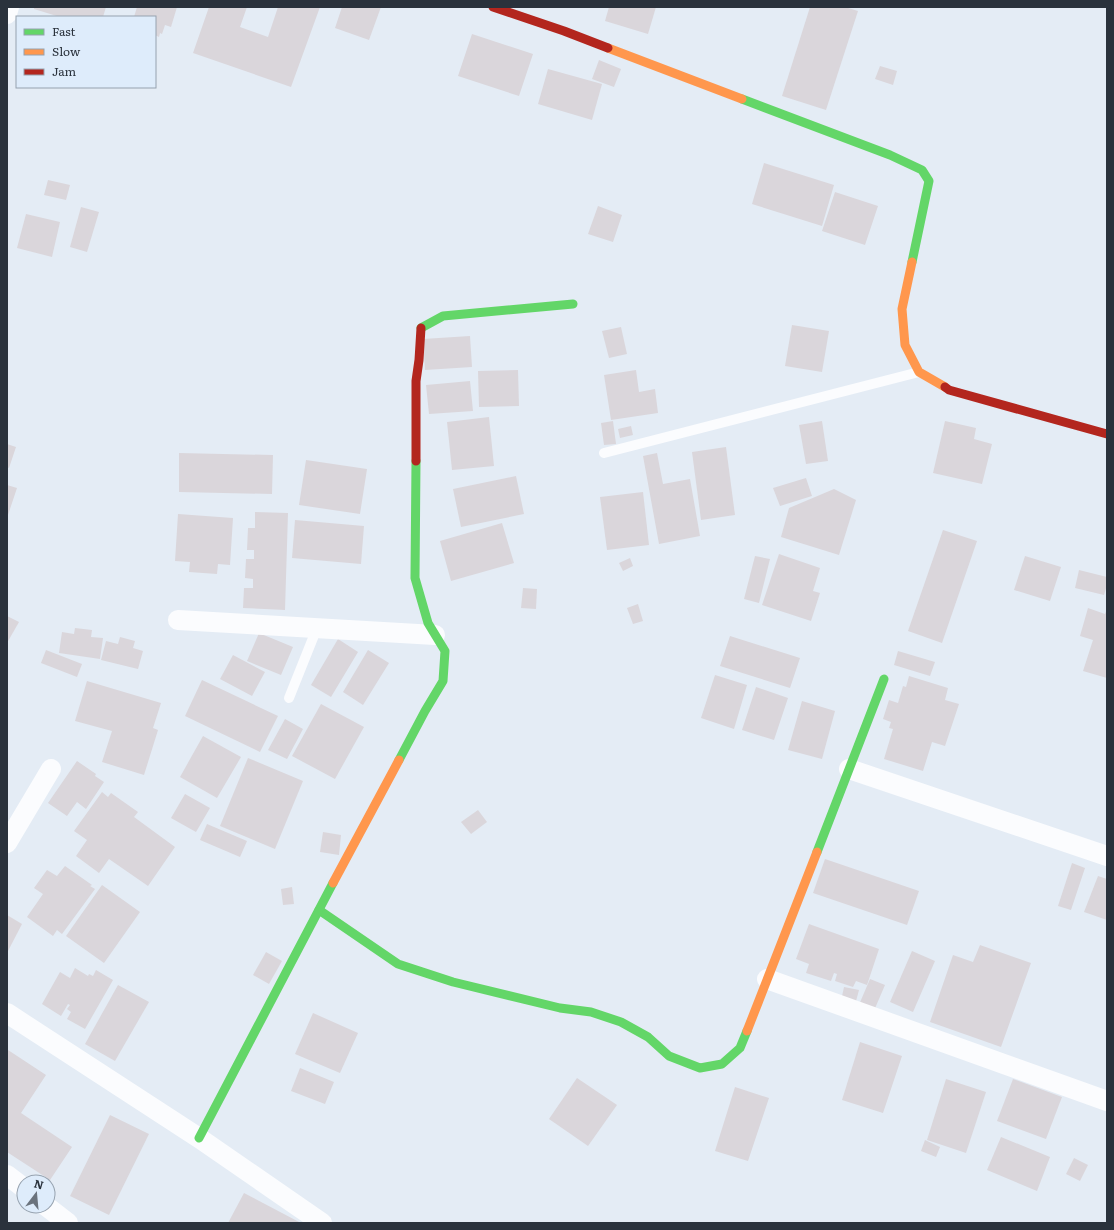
<svg xmlns="http://www.w3.org/2000/svg" width="1114" height="1230" font-family="Literata,serif">
<style>
.building{fill:#dad6db}
.lines{fill:none;stroke-linecap:round;stroke-linejoin:round}
.lane{stroke:#fbfcfe;stroke-width:10}
.street{stroke:#fbfcfe;stroke-width:20}
.fast{stroke:#63d668;stroke-width:9}
.slow{stroke:#ff974d;stroke-width:9}
.jam{stroke:#b3261e;stroke-width:9}
</style>
<rect width="100%" height="100%" fill="#e4ecf5"/>
<g class="building">
<polygon points="34,7 106,7 103,17 60,17 34,9"/>
<polygon points="137,7 177,7 171,27 165,25 162,34 160,33 159,37 155,35 155,17 134,17"/>
<polygon points="209,7 247,7 240,27 268,37 278,7 320,7 291,87 193,53"/>
<polygon points="342,7 381,7 369,40 335,28"/>
<polygon points="609,7 656,7 648,34 605,21"/>
<polygon points="810,7 845,7 858,11 826,110 782,96"/>
<polygon points="472,34 533,54 519,96 458,76"/>
<polygon points="599,60 621,69 614,87 592,79"/>
<polygon points="880,66 897,71 893,85 875,79"/>
<polygon points="548,69 602,84 592,120 538,104"/>
<polygon points="764,163 834,185 822,226 752,204"/>
<polygon points="48,180 70,185 66,200 44,195"/>
<polygon points="835,192 878,206 865,245 822,231"/>
<polygon points="598,206 622,215 613,242 588,234"/>
<polygon points="81,207 99,212 87,252 70,247"/>
<polygon points="26,214 60,222 52,257 17,248"/>
<polygon points="792,325 829,331 822,372 785,366"/>
<polygon points="621,327 627,354 609,358 602,331"/>
<polygon points="470,336 472,367 425,370 423,339"/>
<polygon points="518,370 519,406 479,407 478,371"/>
<polygon points="636,370 639,392 655,389 658,413 611,420 604,375"/>
<polygon points="470,381 473,411 429,414 426,385"/>
<polygon points="489,417 494,466 452,470 447,422"/>
<polygon points="613,421 616,444 604,445 601,423"/>
<polygon points="822,421 828,461 806,464 799,425"/>
<polygon points="945,421 976,428 974,439 992,444 982,484 933,473"/>
<polygon points="631,426 633,435 620,438 618,429"/>
<polygon points="7,444 16,447 9,468 7,467"/>
<polygon points="726,447 735,515 701,520 692,452"/>
<polygon points="179,453 273,455 272,494 179,492"/>
<polygon points="657,453 663,484 690,479 700,536 659,544 643,456"/>
<polygon points="306,460 367,469 360,514 299,505"/>
<polygon points="516,476 524,514 461,527 453,489"/>
<polygon points="806,478 812,496 780,506 773,488"/>
<polygon points="7,485 17,488 7,518"/>
<polygon points="834,489 856,500 839,555 781,537 789,508"/>
<polygon points="643,492 649,545 607,550 600,497"/>
<polygon points="255,512 288,513 285,610 243,608 244,588 253,588 253,579 245,578 246,559 254,559 254,550 247,550 248,528 255,528"/>
<polygon points="178,514 233,518 230,565 218,564 217,574 189,572 190,562 175,561"/>
<polygon points="295,520 364,526 361,564 292,558"/>
<polygon points="502,523 514,563 451,581 440,541"/>
<polygon points="943,530 977,541 942,643 908,631"/>
<polygon points="779,554 820,568 813,591 820,593 811,621 762,605"/>
<polygon points="755,556 770,559 759,603 744,599"/>
<polygon points="1025,556 1061,567 1050,601 1014,590"/>
<polygon points="630,558 633,566 623,571 619,563"/>
<polygon points="1079,570 1107,577 1107,585 1104,595 1075,588"/>
<polygon points="523,588 537,589 536,609 521,608"/>
<polygon points="638,604 643,621 633,624 627,608"/>
<polygon points="1088,608 1105,614 1107,609 1107,678 1083,671 1093,640 1080,636"/>
<polygon points="7,616 19,622 7,643"/>
<polygon points="75,628 92,630 91,637 103,638 100,659 59,653 62,632 74,634"/>
<polygon points="259,633 293,647 281,675 247,661"/>
<polygon points="730,636 800,658 790,688 720,666"/>
<polygon points="120,637 135,641 133,648 143,651 138,669 101,660 106,641 118,644"/>
<polygon points="338,639 358,652 331,697 311,685"/>
<polygon points="46,650 82,664 77,677 41,663"/>
<polygon points="368,650 389,663 363,705 343,692"/>
<polygon points="898,651 935,662 930,676 894,665"/>
<polygon points="233,655 265,672 252,696 220,679"/>
<polygon points="715,675 747,685 734,729 701,718"/>
<polygon points="909,676 948,688 945,700 959,704 945,746 932,742 923,771 884,759 893,729 889,728 891,722 883,719 889,700 898,703 903,686 906,687"/>
<polygon points="202,680 278,716 260,752 185,716"/>
<polygon points="87,681 161,703 153,728 158,730 144,775 102,762 112,731 75,721"/>
<polygon points="756,687 788,698 774,740 742,730"/>
<polygon points="802,701 835,711 822,759 788,750"/>
<polygon points="321,704 364,727 335,779 292,756"/>
<polygon points="285,719 303,729 287,759 268,750"/>
<polygon points="203,736 241,757 217,798 180,777"/>
<polygon points="248,758 303,781 275,849 220,826"/>
<polygon points="77,761 96,774 95,776 104,782 86,809 77,802 67,816 48,803"/>
<polygon points="102,792 108,797 111,793 138,812 134,817 175,847 148,886 109,859 99,873 76,856 87,840 74,831"/>
<polygon points="185,794 210,808 196,832 171,818"/>
<polygon points="478,810 487,822 471,834 461,822"/>
<polygon points="207,824 247,841 240,857 200,840"/>
<polygon points="323,832 341,835 339,855 320,852"/>
<polygon points="825,859 919,891 907,925 813,893"/>
<polygon points="1072,863 1085,868 1071,910 1058,906"/>
<polygon points="65,866 92,885 90,886 95,889 62,934 57,930 53,936 27,917 43,894 34,888 47,870 57,876"/>
<polygon points="1098,876 1107,879 1107,920 1084,912"/>
<polygon points="102,885 140,912 104,963 66,936"/>
<polygon points="292,887 294,904 283,905 281,889"/>
<polygon points="7,915 22,924 7,953"/>
<polygon points="809,924 879,949 867,985 856,981 853,987 835,981 837,974 834,973 831,981 806,973 809,964 796,959"/>
<polygon points="980,945 1031,963 1001,1047 930,1022 953,955 973,962"/>
<polygon points="912,951 935,961 913,1012 890,1002"/>
<polygon points="266,952 282,961 269,984 253,975"/>
<polygon points="75,968 88,976 89,974 93,976 96,970 113,980 85,1029 67,1019 71,1012 67,1009 70,1005 68,1004 61,1016 42,1004 60,972 70,978"/>
<polygon points="870,979 885,985 873,1013 858,1007"/>
<polygon points="118,985 149,1002 115,1061 85,1044"/>
<polygon points="844,987 859,990 855,1005 841,1001"/>
<polygon points="313,1013 358,1033 340,1073 295,1054"/>
<polygon points="860,1042 902,1056 883,1113 842,1100"/>
<polygon points="8,1050 46,1075 21,1113 72,1147 50,1180 7,1152 7,1052"/>
<polygon points="300,1068 334,1082 325,1104 291,1091"/>
<polygon points="577,1078 617,1105 588,1146 549,1119"/>
<polygon points="946,1079 986,1092 966,1153 927,1140"/>
<polygon points="1013,1079 1062,1097 1046,1139 997,1121"/>
<polygon points="735,1087 769,1098 748,1161 715,1151"/>
<polygon points="110,1115 149,1134 109,1215 70,1196"/>
<polygon points="1001,1137 1050,1157 1037,1191 987,1170"/>
<polygon points="925,1140 940,1147 936,1157 921,1151"/>
<polygon points="1074,1158 1088,1165 1080,1181 1066,1174"/>
<polygon points="244,1193 301,1223 228,1223"/>
</g>
<g class="lines">
<g class="lane">
<polyline points="604,453 919,372"/>
<polyline points="289,698 317,628"/>
</g>
<g class="street">
<polyline points="7,14 9,7"/>
<polyline points="178,620 435,635"/>
<polyline points="849,769 1107,856"/>
<polyline points="7,843 51,769"/>
<polyline points="767,979 1107,1101"/>
<polyline points="7,1013 199,1138 322,1223"/>
<polyline points="7,1175 24,1188"/>
<polyline points="46,1206 68,1223"/>
</g>
<g class="fast">
<polyline points="742,99 890,155 922,170 929,181 912,262"/>
<polyline points="421,328 443,316 573,304"/>
<polyline points="399,760 425,711 443,681 445,651 428,623 415,578 416,461"/>
<polyline points="817,852 884,679"/>
<polyline points="319,910 398,964 453,982 560,1008 591,1012 621,1022 648,1037 669,1056 700,1068 722,1064 740,1048 747,1031"/>
<polyline points="199,1138 333,883"/>
</g>
<g class="slow">
<polyline points="608,48 742,99"/>
<polyline points="912,262 902,309 905,345 919,372 945,387"/>
<polyline points="333,883 399,760"/>
<polyline points="747,1031 817,852"/>
</g>
<g class="jam">
<polyline points="493,7 564,31 608,48"/>
<polyline points="945,387 949,390 1107,434"/>
<polyline points="416,461 416,381 419,360 421,328"/>
</g>
</g>
<rect width="1114" height="1230" fill="none" stroke="#2a323c" stroke-width="16"/>
<rect x="16" y="16" width="140" height="72" fill="#deecfb" stroke="#96a2af"/>
<rect x="24" y="29" width="20" height="6" fill="#63d668" stroke="#96a2af"/>
<text x="52" y="36" font-size="12" fill="#2a323c">Fast</text>
<rect x="24" y="49" width="20" height="6" fill="#ff974d" stroke="#96a2af"/>
<text x="52" y="56" font-size="12" fill="#2a323c">Slow</text>
<rect x="24" y="69" width="20" height="6" fill="#b3261e" stroke="#96a2af"/>
<text x="52" y="76" font-size="12" fill="#2a323c">Jam</text>
<g transform="translate(36 1194) rotate(16)"><circle r="19" fill="#deecfb" stroke="#96a2af"/>
<path d="M0-3L7 15L0 10L-7 15Z" fill="#6b737d"/>
<text y="-6" font-size="11" font-weight="bold" text-anchor="middle" fill="#2a323c">N</text>
</g>
</svg>
